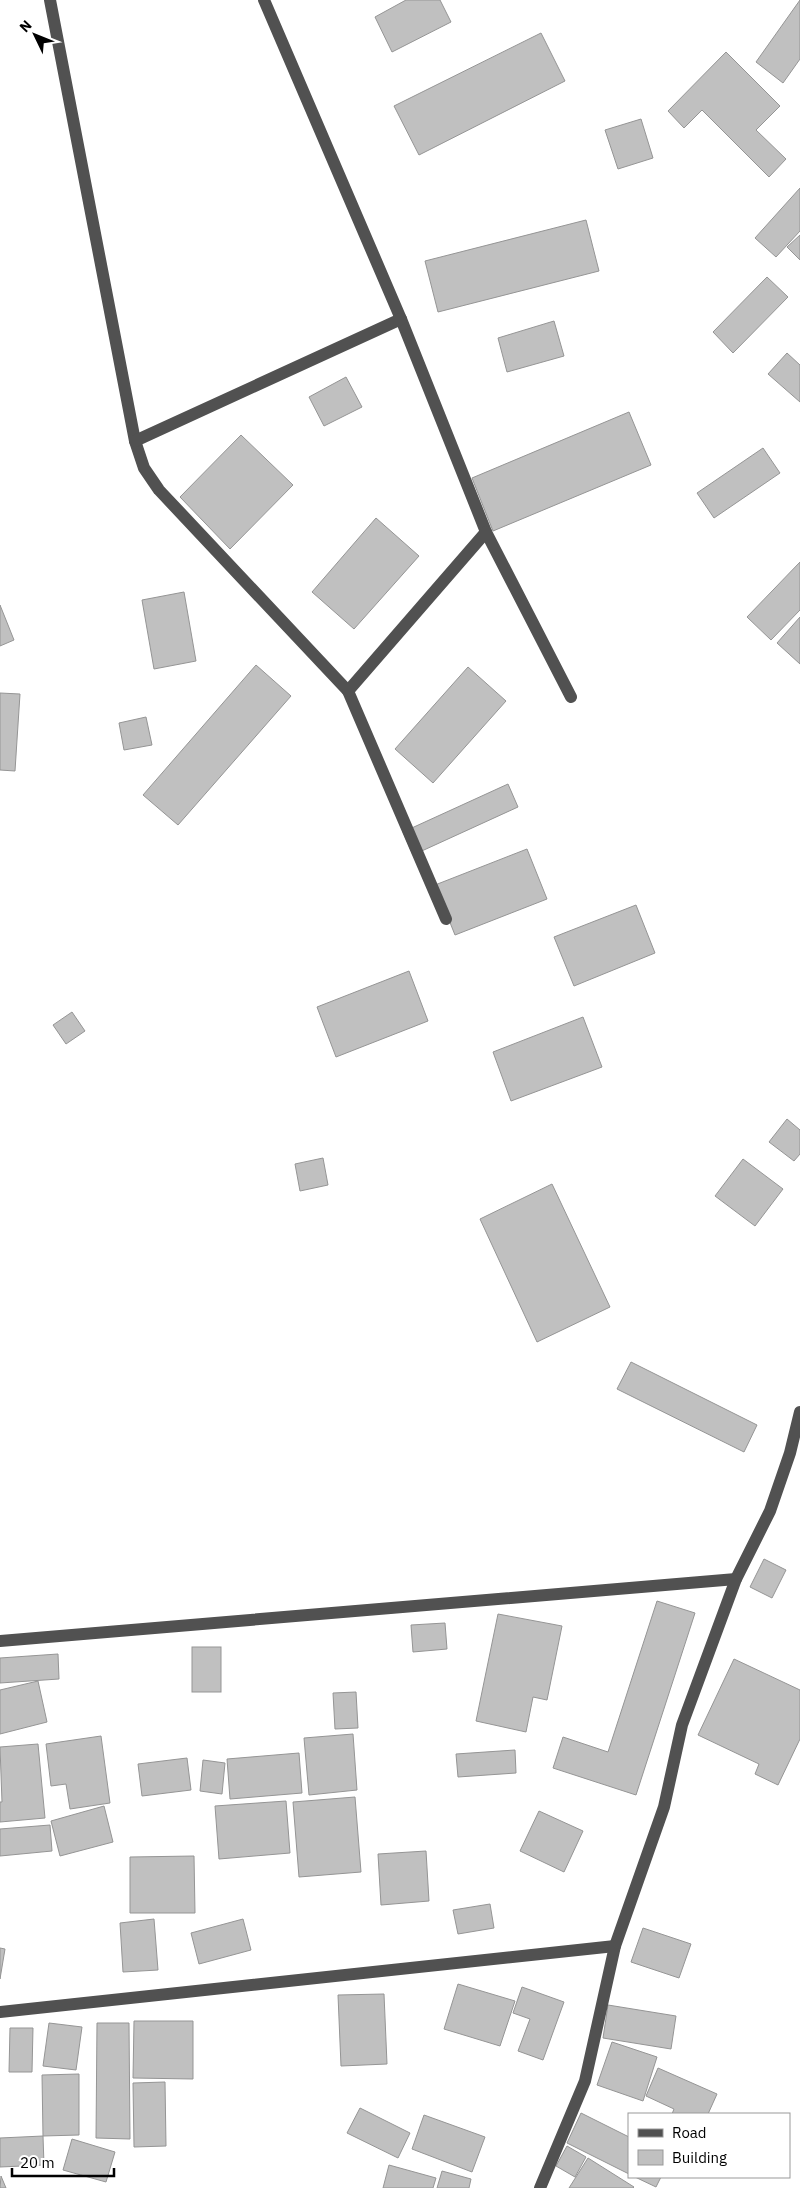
<svg xmlns="http://www.w3.org/2000/svg" width="800" height="2188" font-family="'IBM Plex Sans',sans-serif">
<style>
.building{fill:#c0c0c0;stroke:#959595}
.lines{fill:none;stroke-linecap:round;stroke-linejoin:round}
.minor{stroke:#515151;stroke-width:12}
</style>
<rect width="100%" height="100%" fill="#fff"/>
<g class="building">
<polygon points="406,0 440,0 451,22 392,52 375,17"/>
<polygon points="800,0 800,59 783,83 756,62"/>
<polygon points="541,33 565,81 419,155 394,106"/>
<polygon points="726,52 780,106 756,130 786,159 769,177 702,110 684,128 668,111"/>
<polygon points="641,119 653,158 618,169 605,130"/>
<polygon points="800,188 800,231 776,257 755,238"/>
<polygon points="586,220 599,271 438,312 425,261"/>
<polygon points="800,235 800,260 787,247"/>
<polygon points="767,277 788,297 733,353 713,332"/>
<polygon points="554,321 564,356 507,372 498,338"/>
<polygon points="787,353 800,365 800,402 768,374"/>
<polygon points="346,377 362,407 324,426 309,397"/>
<polygon points="629,412 651,465 493,531 472,478"/>
<polygon points="241,435 293,485 230,549 180,497"/>
<polygon points="763,448 780,473 714,518 697,493"/>
<polygon points="376,518 419,556 354,629 312,592"/>
<polygon points="800,562 800,610 771,640 747,617"/>
<polygon points="184,592 196,661 154,669 142,600"/>
<polygon points="0,605 14,640 0,646"/>
<polygon points="800,617 800,664 777,643"/>
<polygon points="256,665 291,696 178,825 143,795"/>
<polygon points="468,667 506,701 433,783 395,749"/>
<polygon points="0,693 20,694 15,771 0,770"/>
<polygon points="146,717 152,745 124,750 119,723"/>
<polygon points="508,784 518,807 413,855 403,832"/>
<polygon points="527,849 547,899 455,935 435,885"/>
<polygon points="636,905 655,953 574,986 554,937"/>
<polygon points="409,971 428,1021 336,1057 317,1007"/>
<polygon points="72,1012 85,1031 66,1044 53,1025"/>
<polygon points="583,1017 602,1067 511,1101 493,1052"/>
<polygon points="787,1119 800,1130 800,1154 794,1161 769,1142"/>
<polygon points="323,1158 328,1185 300,1191 295,1164"/>
<polygon points="743,1159 783,1189 755,1226 715,1196"/>
<polygon points="552,1184 610,1307 537,1342 480,1219"/>
<polygon points="631,1362 757,1425 744,1452 617,1389"/>
<polygon points="764,1559 786,1570 772,1598 750,1587"/>
<polygon points="657,1601 695,1613 636,1795 553,1768 563,1737 608,1752"/>
<polygon points="498,1614 562,1626 547,1700 533,1697 526,1732 476,1721"/>
<polygon points="445,1623 447,1649 413,1652 411,1625"/>
<rect x="192" y="1647" width="29" height="45"/>
<polygon points="58,1654 59,1679 0,1683 0,1658"/>
<polygon points="734,1659 800,1690 800,1739 778,1785 755,1774 759,1764 698,1735"/>
<polygon points="38,1681 47,1722 0,1734 0,1690"/>
<polygon points="356,1692 358,1728 335,1729 333,1693"/>
<polygon points="353,1734 357,1790 309,1795 304,1738"/>
<polygon points="101,1736 110,1803 70,1809 66,1784 51,1786 46,1744"/>
<polygon points="38,1744 45,1818 0,1822 0,1802 2,1802 0,1747"/>
<polygon points="515,1750 516,1773 458,1777 456,1754"/>
<polygon points="299,1753 302,1793 230,1799 227,1759"/>
<polygon points="187,1758 191,1790 142,1796 138,1764"/>
<polygon points="203,1760 225,1763 222,1794 200,1791"/>
<polygon points="355,1797 361,1872 299,1877 293,1802"/>
<polygon points="286,1801 290,1853 219,1859 215,1806"/>
<polygon points="104,1806 113,1842 60,1856 51,1821"/>
<polygon points="539,1811 583,1831 564,1872 520,1851"/>
<polygon points="50,1825 52,1851 0,1856 0,1829"/>
<polygon points="426,1851 429,1901 381,1905 378,1854"/>
<polygon points="194,1856 195,1913 130,1913 130,1857"/>
<polygon points="490,1904 494,1928 458,1934 453,1910"/>
<polygon points="154,1919 158,1970 123,1972 120,1923"/>
<polygon points="243,1919 251,1950 199,1964 191,1933"/>
<polygon points="643,1928 691,1944 679,1978 631,1962"/>
<polygon points="0,1948 5,1949 0,1979"/>
<polygon points="458,1984 515,2001 500,2046 444,2029"/>
<polygon points="522,1987 564,2002 543,2060 518,2051 530,2019 513,2013"/>
<polygon points="384,1994 387,2064 341,2066 338,1995"/>
<polygon points="608,2005 676,2016 671,2049 603,2038"/>
<polygon points="134,2021 193,2021 193,2079 133,2078"/>
<polygon points="49,2023 82,2027 76,2070 43,2066"/>
<polygon points="97,2023 129,2023 130,2139 96,2138"/>
<polygon points="10,2028 33,2028 32,2072 9,2072"/>
<polygon points="612,2042 657,2057 643,2101 597,2085"/>
<polygon points="658,2068 717,2094 708,2114 672,2114 674,2109 646,2096"/>
<polygon points="79,2074 79,2135 43,2136 42,2075"/>
<polygon points="165,2082 166,2146 134,2147 133,2083"/>
<polygon points="360,2108 410,2133 398,2158 347,2133"/>
<polygon points="581,2113 629,2137 629,2174 567,2143"/>
<polygon points="424,2115 485,2137 472,2172 412,2149"/>
<polygon points="43,2136 44,2165 0,2167 0,2138"/>
<polygon points="72,2139 115,2152 106,2182 63,2170"/>
<polygon points="567,2146 586,2157 575,2177 556,2166"/>
<polygon points="588,2158 634,2187 633,2188 569,2188"/>
<polygon points="389,2165 436,2178 433,2188 383,2188"/>
<polygon points="442,2171 471,2179 469,2188 437,2188"/>
<polygon points="1,2176 6,2188 0,2188"/>
<polygon points="635,2177 661,2177 656,2187"/>
</g>
<g class="lines">
<g class="minor">
<polyline points="50,0 135,441 144,468 159,490 348,691 446,919"/>
<polyline points="264,0 401,319 486,532 571,697"/>
<polyline points="135,441 401,319"/>
<polyline points="348,691 486,532"/>
<polyline points="0,1641 736,1579"/>
<polyline points="0,2012 615,1946"/>
<polyline points="540,2188 585,2081 615,1946 664,1807 682,1725 736,1579 770,1511 790,1453 800,1412"/>
</g>
</g>
<rect x="628" y="2113" width="162" height="65" fill="#ffffff" stroke="#999999"/>
<rect x="638" y="2129" width="25" height="8" fill="#515151" stroke="#999999"/>
<text x="672" y="2138" font-size="15" fill="#000000">Road</text>
<rect x="638" y="2150" width="25" height="15" fill="#c0c0c0" stroke="#999999"/>
<text x="672" y="2163" font-size="15" fill="#000000">Building</text>
<g transform="translate(35 35) rotate(313)" stroke="#ffffff" stroke-width="4" paint-order="stroke">
<path d="M0-4L9 19L0 12L-9 19Z" fill="#000000"/>
<text y="-8" font-size="14" font-weight="bold" text-anchor="middle" fill="#000000">N</text>
</g>
<path d="M12 2168v8h102v-8" fill="none" stroke="#000000" stroke-width="2.5"/>
<text x="20" y="2168" font-size="15" fill="#000000" stroke="#ffffff" stroke-width="4" paint-order="stroke">20 m</text>
</svg>
